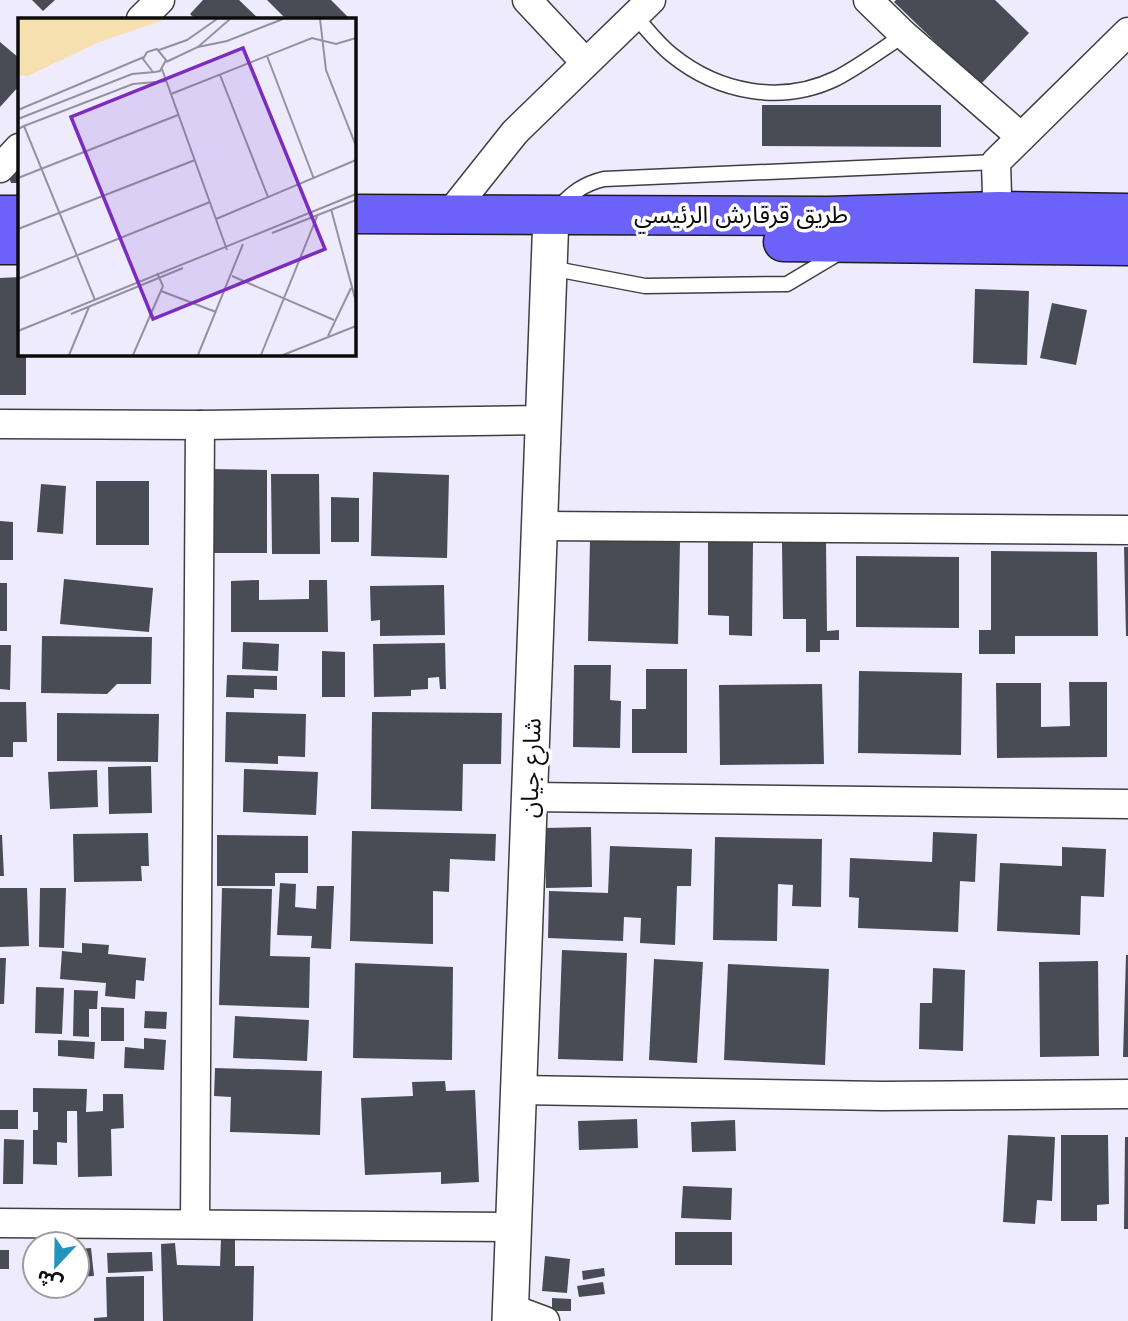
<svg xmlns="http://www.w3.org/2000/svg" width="1128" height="1321" font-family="'Libre Baskerville','Noto Sans Arabic',serif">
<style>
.building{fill:#494c55}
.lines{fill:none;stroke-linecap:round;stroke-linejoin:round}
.service-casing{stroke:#3f3f3f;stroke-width:17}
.minor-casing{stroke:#3f3f3f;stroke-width:31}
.tertiary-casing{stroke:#3f3f3f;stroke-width:38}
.primary-casing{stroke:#1d1d1d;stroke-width:41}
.service{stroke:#fff;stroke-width:14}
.minor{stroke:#fff;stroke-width:28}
.tertiary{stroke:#fff;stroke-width:35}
.primary{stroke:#6c62f9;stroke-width:38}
.labels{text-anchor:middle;stroke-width:7;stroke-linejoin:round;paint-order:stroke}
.street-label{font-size:24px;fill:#0c0c0c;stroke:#fff}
.inset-road{fill:none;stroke:#94929e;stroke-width:2}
.view{fill:#7b2cbf;fill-opacity:0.15;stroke:#7b2cbf;stroke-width:3.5}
.inset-edge{fill:none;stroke:#0c0c0c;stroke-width:3.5}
</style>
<rect width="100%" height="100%" fill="#eeebff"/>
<g class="building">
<polygon points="32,0 55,0 43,11"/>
<polygon points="203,0 239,0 259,19 195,19 190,14"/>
<polygon points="267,0 331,0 350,19 286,19"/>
<polygon points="896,0 995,0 1029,33 980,85 894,2"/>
<polygon points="0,42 19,58 19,86 0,107"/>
<polygon points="762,105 941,105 941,147 762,146"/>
<polygon points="19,165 19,183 11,183 9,176"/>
<polygon points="19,277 19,354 26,354 26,395 0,395 0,278"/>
<polygon points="975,289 1029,291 1027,365 973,363"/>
<polygon points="1052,303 1087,310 1076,365 1040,358"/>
<polygon points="209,469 267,470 267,553 209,553"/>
<polygon points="373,472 449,475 447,558 371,556"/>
<polygon points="271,474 319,474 320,554 272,554"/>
<rect x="96" y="481" width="53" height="64"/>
<polygon points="41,484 66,486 63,534 37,532"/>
<polygon points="331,497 359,498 359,542 331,542"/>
<polygon points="0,521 13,522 13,560 0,560"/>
<polygon points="590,539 680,541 678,644 588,641"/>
<polygon points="708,541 753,542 752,636 729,635 729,616 708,615"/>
<polygon points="782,543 826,543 827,631 839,630 839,640 820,640 820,652 806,652 806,619 783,619"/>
<polygon points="1124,547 1128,547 1128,636 1126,636"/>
<polygon points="991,551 1097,552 1098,636 1015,636 1015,654 979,654 979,630 991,630"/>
<polygon points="856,556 959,557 959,628 856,627"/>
<polygon points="64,579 153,588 149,632 60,624"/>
<polygon points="259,580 259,600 309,599 309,580 327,580 328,632 231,632 231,581"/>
<rect x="0" y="583" width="7" height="48"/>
<polygon points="444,585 445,635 380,636 380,620 371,621 370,586"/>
<polygon points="42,636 152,637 151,684 117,684 107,694 41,693"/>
<polygon points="243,642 279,644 278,671 242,669"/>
<polygon points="445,643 446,689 440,689 439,677 428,678 428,689 411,690 411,696 374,697 373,644"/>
<polygon points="0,645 11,645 10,690 0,689"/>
<polygon points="322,651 345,652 345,697 322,697"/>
<polygon points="574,665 611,665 610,700 621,701 620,748 573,747"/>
<polygon points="646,669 687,669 687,753 632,753 632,709 646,709"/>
<polygon points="859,671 962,673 961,755 858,753"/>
<polygon points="227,675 277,676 277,690 254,689 254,698 226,697"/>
<polygon points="1069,682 1107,682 1107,757 997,758 996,683 1041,683 1041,727 1070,726"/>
<polygon points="822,684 824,764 720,765 719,685"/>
<polygon points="0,702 26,702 27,742 13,742 13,757 0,757"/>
<polygon points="226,712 306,714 305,757 278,756 278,764 225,762"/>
<polygon points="372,712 502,713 501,764 463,764 462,811 371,809"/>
<polygon points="57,713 159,714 158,762 57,761"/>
<polygon points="151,766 152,813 109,814 108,767"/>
<polygon points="244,769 318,772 316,815 243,812"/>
<polygon points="97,770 98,807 50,809 48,772"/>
<polygon points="591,827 592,887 546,888 545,828"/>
<polygon points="352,831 496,834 495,861 450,859 449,892 433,891 433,944 350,941"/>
<polygon points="933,832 977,834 975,882 960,881 958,932 858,928 859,898 849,897 850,858 932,862"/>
<polygon points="148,833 149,866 141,866 142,881 74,882 73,834"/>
<polygon points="0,835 2,835 4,876 0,876"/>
<polygon points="217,835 308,836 308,873 275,873 275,886 217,886"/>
<polygon points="715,837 822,839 821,907 792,906 793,885 778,884 777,941 713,940"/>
<polygon points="610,846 692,849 691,886 677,886 675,945 640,943 641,918 624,917 623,941 548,938 549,891 608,893"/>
<polygon points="1062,847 1106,849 1104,897 1081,896 1080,935 997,931 1000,863 1062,866"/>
<polygon points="280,883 296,884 295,907 316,909 317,886 334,886 331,949 311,948 312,936 277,935"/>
<polygon points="0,888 27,888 29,946 0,947"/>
<polygon points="40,888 66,888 64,948 39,947"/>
<polygon points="222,888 272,889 270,956 310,957 309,1008 219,1005"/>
<polygon points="82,943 109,945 108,954 146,958 144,981 136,980 135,999 105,996 106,983 60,979 62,951 82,953"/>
<polygon points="562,950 627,953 623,1061 558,1059"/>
<polygon points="1126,955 1128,955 1128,1057 1123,1057"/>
<polygon points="0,958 6,958 4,1004 0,1004"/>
<polygon points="654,959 703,962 697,1063 649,1060"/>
<polygon points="1098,961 1099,1056 1040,1057 1039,962"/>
<polygon points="355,963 453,967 452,1060 353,1058"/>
<polygon points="728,964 829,969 825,1065 724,1060"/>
<polygon points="933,968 965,970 963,1051 919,1049 920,1003 932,1003"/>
<polygon points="36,987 64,988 62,1034 35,1033"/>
<polygon points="74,990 98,991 97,1009 89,1009 89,1037 73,1036"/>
<polygon points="101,1007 124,1008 124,1041 101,1041"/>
<polygon points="145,1011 167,1012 166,1029 144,1028"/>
<polygon points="235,1016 309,1020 307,1061 233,1058"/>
<polygon points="144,1038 166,1040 164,1070 124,1068 125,1047 144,1049"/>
<polygon points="58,1040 95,1042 94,1059 58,1056"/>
<polygon points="215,1068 322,1071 320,1135 230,1132 231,1097 214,1096"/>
<polygon points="445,1081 446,1091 475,1090 479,1182 441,1184 441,1172 365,1175 361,1098 413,1096 412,1082"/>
<polygon points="33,1088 87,1089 86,1112 103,1111 103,1094 123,1094 124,1128 111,1129 112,1176 78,1177 77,1111 67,1111 67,1143 57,1142 57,1165 33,1164 33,1130 38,1130 38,1112 33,1112"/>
<rect x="0" y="1110" width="18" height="19"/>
<polygon points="637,1119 638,1148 579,1150 578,1121"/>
<polygon points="735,1120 736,1151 692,1152 691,1122"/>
<polygon points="1008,1135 1055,1137 1052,1201 1037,1200 1035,1224 1003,1222"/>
<polygon points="1061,1135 1108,1135 1109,1204 1097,1205 1097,1221 1061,1221"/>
<polygon points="1125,1137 1128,1137 1128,1229 1124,1229"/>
<polygon points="4,1139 24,1140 23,1184 3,1184"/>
<polygon points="683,1186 732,1188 731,1220 681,1218"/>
<rect x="675" y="1232" width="57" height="33"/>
<polygon points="221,1239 235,1239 235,1266 254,1266 253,1321 163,1321 161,1244 175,1243 177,1265 220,1266"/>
<polygon points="91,1248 94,1276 77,1277 77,1249"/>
<rect x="0" y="1250" width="9" height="19"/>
<polygon points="152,1252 153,1271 108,1273 107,1253"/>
<polygon points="545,1256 570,1259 567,1293 542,1291"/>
<polygon points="604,1268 605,1276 583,1280 582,1271"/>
<polygon points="144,1276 144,1321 94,1321 94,1318 107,1317 106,1277"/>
<polygon points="603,1282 605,1294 579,1297 577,1286"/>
<polygon points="552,1298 571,1299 571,1311 552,1311"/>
</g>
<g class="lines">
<defs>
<g id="service">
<path d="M635,16C647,29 658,44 672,55C719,93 782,105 837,78C860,66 882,49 904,35"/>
<path d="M557,209C572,193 583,184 604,179L996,162"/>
<polyline points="550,268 645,286 787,284 839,253"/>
</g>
<g id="minor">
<polyline points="527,0 585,62"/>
<polyline points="868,0 904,35 1021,137"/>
<polyline points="141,19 160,0"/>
<polyline points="0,168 19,148"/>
<polyline points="449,215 515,132 651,0"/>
<polyline points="998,229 996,162 1128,32"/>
<polyline points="0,424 200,425 544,420"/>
<polyline points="540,526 1128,530"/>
<polyline points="530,797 1128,804"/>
<polyline points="519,1090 882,1096 1128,1094"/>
<polyline points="0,1223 514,1227"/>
<polyline points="195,1223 200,425"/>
<polyline points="510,1308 545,1321"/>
</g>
<polyline id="tertiary" points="510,1321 551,215"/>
<g id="primary">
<polyline points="354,214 828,216 998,211 1128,213"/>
<polyline points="0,215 19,215"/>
<polyline points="783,242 1128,246"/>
<polyline points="0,245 19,245"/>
</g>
</defs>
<use href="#service" class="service-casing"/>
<use href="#minor" class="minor-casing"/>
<use href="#tertiary" class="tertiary-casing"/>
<use href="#primary" class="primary-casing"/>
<use href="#service" class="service"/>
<use href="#minor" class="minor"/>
<use href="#tertiary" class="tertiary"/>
<use href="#primary" class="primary"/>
</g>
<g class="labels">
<g class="street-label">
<text x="741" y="223">طريق قرقارش الرئيسي</text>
<text transform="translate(531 768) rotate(-88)" y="8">شارع جيان</text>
</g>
</g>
<g transform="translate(18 18)">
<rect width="338" height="338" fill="#eeebff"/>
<path d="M0,1H149L81,24L10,58L0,57Z" fill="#f6e0b0"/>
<path class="inset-road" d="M302,1L308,52L338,128M180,29L209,23L265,1M141,32L169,22L199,1M249,38L296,161M148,44L180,29L212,1M144,51L209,232M202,57L250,179M153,76L294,20L318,26L338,20M0,92L126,39M0,101L114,56L137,54L142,53L148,42L139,31L129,34L125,41L135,54M6,108L115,66L148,63M0,111L6,108L77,282M0,160L160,97M313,191L338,284M198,201L338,142M0,211L177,142M254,215L338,182M214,258L316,302M0,261L192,184M143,273L198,294M53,296L165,250M0,313L338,176M310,318L333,270M51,337L71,289M115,337L145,268L139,255M180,337L225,226M243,337L300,196M265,337L338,308"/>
<path class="view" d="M225,30L307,231L135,301L53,99Z"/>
<rect width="338" height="338" class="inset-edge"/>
</g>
<g transform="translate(56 1265) rotate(202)"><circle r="33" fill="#ffffff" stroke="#9e9e9e" stroke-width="2"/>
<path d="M0-5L12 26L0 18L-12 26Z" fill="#2494bc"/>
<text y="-10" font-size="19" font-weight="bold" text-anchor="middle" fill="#0c0c0c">ش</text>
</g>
</svg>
